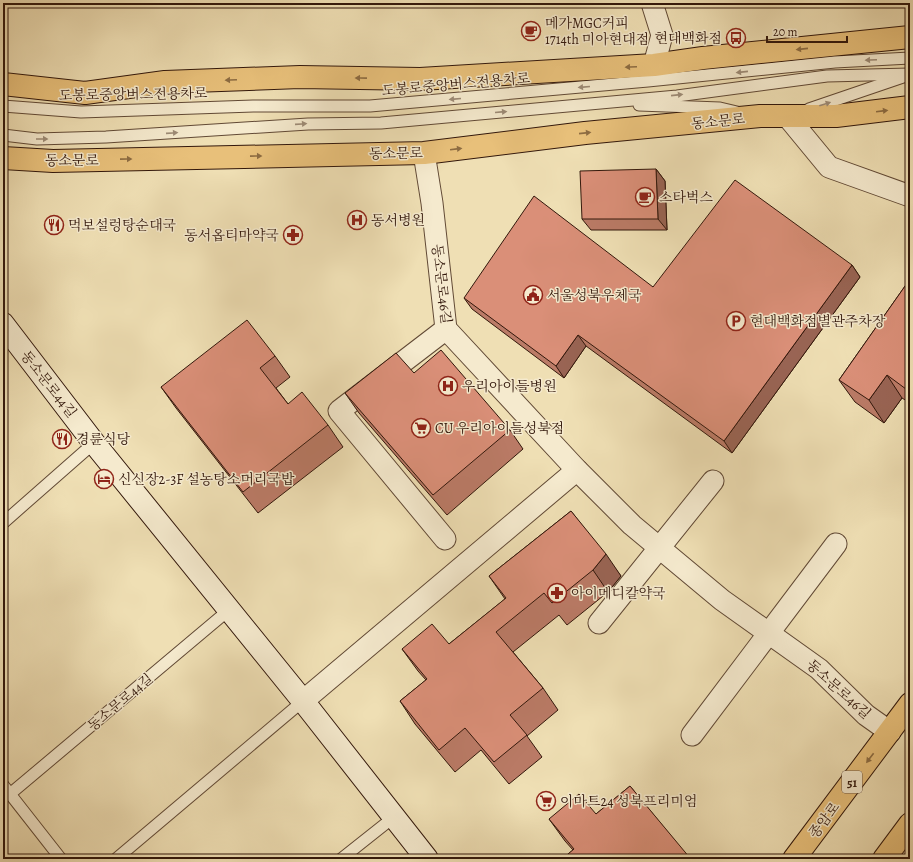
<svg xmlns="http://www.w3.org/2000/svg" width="913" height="862" font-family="Alegreya,'Noto Serif KR',serif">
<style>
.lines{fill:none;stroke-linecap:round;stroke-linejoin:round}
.lane-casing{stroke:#614935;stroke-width:13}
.street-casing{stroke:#614935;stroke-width:23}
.secondary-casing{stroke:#32170b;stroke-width:24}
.primary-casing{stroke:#32170b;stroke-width:24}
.lane{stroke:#f5eace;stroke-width:11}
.street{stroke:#f5eace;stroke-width:21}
.secondary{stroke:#f5eace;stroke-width:22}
.primary{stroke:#e8c07a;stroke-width:22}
.wall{fill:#bb7b67;stroke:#32170b}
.shaded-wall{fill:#996454;stroke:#32170b}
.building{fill:#da8f78;stroke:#32170b}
.oneway{fill:#8d6c42}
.oneway2{fill:#9d8b76}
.labels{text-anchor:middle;stroke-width:3;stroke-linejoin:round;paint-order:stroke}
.shield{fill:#f5eace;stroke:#6c5646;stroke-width:1}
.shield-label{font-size:13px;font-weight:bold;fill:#32170b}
.poi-label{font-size:14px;fill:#32170b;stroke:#f5eace;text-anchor:start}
.street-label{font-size:14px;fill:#32170b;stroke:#f5eace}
</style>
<rect width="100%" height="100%" fill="#efdfb4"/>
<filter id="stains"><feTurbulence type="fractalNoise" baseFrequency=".005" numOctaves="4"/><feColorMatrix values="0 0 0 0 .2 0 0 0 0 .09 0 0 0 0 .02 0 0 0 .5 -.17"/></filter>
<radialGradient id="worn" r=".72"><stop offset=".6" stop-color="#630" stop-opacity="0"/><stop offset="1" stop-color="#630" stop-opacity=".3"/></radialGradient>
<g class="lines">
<defs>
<g id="lane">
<polyline points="639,105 720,108 737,112"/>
<polyline points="3,106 81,112 253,106 370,106 648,81 835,62 910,58"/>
<polyline points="809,109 903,77"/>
<polyline points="3,135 37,139 106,137 308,124 381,123 677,96 827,76 910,74"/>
<polyline points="3,523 94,443"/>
<polyline points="3,785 61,859"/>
<polyline points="10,794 230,609"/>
<polyline points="116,859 303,701"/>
<polyline points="341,859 394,817"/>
</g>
<g id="street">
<polyline points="652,3 662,35 654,65"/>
<polyline points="787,116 829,167 910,196"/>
<polyline points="424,153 432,203 446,329 577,470 632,525 722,600 819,669 866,715 890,732"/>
<polyline points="445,539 339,411 446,329"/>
<polyline points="599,623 713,481"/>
<polyline points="303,701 577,470"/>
<polyline points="692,735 836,544"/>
</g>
<polyline id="secondary" points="3,324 94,443 303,701 427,859"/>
<g id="primary">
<polyline points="3,84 85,93 165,82 300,77 420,79 654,65 703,58 910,37"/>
<polyline points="3,158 53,161 424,153 585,133 760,116 836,116 910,107"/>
<polyline points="794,859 910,704"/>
<polyline points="884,859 910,824"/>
</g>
</defs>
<use href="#lane" class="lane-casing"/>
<use href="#street" class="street-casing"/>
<use href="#secondary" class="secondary-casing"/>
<use href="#primary" class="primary-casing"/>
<use href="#lane" class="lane"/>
<use href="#street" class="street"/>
<use href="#secondary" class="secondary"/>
<use href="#primary" class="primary"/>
</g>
<g class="wall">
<polygon points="656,169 665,181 667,230 591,230 582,219"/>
<polygon points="852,265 860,277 732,453 586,346 564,378 472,309 464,298 653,287"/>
<polygon points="910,279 910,403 902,398 884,423 855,402 839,380"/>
<polygon points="275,356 290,377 276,388 288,404 328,425 343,447 258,513 176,408 161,387"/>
<polygon points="414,373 510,430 523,449 447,515 359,413 345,393"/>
<polygon points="571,511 621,576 608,592 567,625 559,615 513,652 543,688 558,710 527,736 542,757 509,784 481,750 455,772 415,724 400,701 426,680 418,671 402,649 449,644 505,599 489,576"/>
<polygon points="630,786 690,859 562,859 573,850 565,841 549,819 596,814"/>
</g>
<g class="shaded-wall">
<polygon points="656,169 665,181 667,230 658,219"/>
<polygon points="852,265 860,277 732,453 724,441"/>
<polygon points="578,335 586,346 564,378 556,366"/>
<polygon points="887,375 902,398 884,423 869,400"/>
<polygon points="606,554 621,576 608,592 593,570"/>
</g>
<g class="building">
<polygon points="656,169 658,219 582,219 580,171"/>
<polygon points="735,180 852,265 724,441 578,335 556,366 464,298 534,196 653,287"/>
<polygon points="910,279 910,392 887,375 869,400 839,380"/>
<polygon points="247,320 275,356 260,368 288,404 302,392 328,425 243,492 161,387"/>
<polygon points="441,350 510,430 433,495 345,393 396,353 414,373"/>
<polygon points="571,511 606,554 593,570 552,603 544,593 496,632 543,688 510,715 527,735 494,762 465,728 439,750 400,701 427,679 402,649 432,624 449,644 506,598 489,576"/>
<polygon points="630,786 690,858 688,859 562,859 574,849 549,819 579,794 596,814"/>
</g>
<defs><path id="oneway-solid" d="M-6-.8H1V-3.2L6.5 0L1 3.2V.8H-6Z"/></defs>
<g class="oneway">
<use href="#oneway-solid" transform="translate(802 49) rotate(174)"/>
<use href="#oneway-solid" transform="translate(631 67) rotate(177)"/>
<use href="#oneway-solid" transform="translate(361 78) rotate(-179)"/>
<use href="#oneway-solid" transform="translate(231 80) rotate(178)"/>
<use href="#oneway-solid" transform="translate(882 111) rotate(-7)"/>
<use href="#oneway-solid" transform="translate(585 133) rotate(-6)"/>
<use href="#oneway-solid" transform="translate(456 149) rotate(-7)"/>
<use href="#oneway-solid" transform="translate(256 156) rotate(-1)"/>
<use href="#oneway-solid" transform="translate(126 159) rotate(-1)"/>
<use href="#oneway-solid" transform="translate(870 758) rotate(127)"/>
</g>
<g class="oneway2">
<use href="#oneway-solid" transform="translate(871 60) rotate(177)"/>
<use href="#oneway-solid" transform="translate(742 72) rotate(174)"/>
<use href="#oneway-solid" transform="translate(584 87) rotate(175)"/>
<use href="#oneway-solid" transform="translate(677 95) rotate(-6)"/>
<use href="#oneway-solid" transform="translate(455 99) rotate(175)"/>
<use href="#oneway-solid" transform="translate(825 104) rotate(-18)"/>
<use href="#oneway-solid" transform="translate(501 112) rotate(-5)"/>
<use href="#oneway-solid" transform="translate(301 124) rotate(-4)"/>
<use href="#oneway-solid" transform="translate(172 133) rotate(-4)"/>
<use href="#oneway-solid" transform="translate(42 139)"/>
</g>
<defs>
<symbol id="cafe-ring" viewBox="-11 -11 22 22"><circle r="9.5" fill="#f5eace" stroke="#8f2418" stroke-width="1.5"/><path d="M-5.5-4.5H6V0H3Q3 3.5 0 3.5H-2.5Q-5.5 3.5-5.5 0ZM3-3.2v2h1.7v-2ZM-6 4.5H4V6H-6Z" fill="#8f2418"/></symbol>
<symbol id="bus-ring" viewBox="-11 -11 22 22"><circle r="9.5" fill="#f5eace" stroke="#8f2418" stroke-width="1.5"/><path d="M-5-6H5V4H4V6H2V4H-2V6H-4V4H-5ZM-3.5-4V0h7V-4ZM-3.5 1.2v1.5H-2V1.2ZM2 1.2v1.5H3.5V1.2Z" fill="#8f2418"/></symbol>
<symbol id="hospital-ring" viewBox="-11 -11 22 22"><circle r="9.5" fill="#f5eace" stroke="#8f2418" stroke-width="1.5"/><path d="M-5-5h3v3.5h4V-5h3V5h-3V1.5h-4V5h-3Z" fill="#8f2418"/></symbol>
<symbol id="restaurant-ring" viewBox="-11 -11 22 22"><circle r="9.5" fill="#f5eace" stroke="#8f2418" stroke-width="1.5"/><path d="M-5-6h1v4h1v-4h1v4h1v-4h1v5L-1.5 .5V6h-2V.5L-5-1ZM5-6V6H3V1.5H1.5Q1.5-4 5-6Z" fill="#8f2418"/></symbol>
<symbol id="pharmacy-ring" viewBox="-11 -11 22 22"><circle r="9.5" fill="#f5eace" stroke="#8f2418" stroke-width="1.5"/><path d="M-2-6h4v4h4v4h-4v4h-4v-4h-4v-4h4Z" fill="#8f2418"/></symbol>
<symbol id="civic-ring" viewBox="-11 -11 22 22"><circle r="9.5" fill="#f5eace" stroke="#8f2418" stroke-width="1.5"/><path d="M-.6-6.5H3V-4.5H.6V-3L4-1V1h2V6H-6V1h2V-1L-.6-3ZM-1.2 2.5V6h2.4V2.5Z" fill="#8f2418"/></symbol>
<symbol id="parking-ring" viewBox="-11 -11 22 22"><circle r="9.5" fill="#f5eace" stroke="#8f2418" stroke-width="1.5"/><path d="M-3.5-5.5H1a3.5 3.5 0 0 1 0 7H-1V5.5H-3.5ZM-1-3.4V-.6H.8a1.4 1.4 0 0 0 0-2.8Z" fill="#8f2418"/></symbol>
<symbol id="supermarket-ring" viewBox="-11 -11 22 22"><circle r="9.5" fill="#f5eace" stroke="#8f2418" stroke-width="1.5"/><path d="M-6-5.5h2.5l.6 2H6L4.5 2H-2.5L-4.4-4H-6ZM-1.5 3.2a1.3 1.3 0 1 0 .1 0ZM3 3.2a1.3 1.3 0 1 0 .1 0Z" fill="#8f2418"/></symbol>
<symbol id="hotel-ring" viewBox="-11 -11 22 22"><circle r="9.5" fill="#f5eace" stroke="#8f2418" stroke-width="1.5"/><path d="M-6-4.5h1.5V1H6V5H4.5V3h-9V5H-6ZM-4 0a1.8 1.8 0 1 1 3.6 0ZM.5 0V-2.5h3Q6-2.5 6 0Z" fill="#8f2418"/></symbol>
</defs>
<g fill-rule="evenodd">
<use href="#cafe-ring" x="520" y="20" width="22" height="22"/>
<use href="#bus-ring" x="725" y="27" width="22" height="22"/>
<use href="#cafe-ring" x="634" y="186" width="22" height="22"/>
<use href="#hospital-ring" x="346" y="209" width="22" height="22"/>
<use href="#restaurant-ring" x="43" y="214" width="22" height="22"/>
<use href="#pharmacy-ring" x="282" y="224" width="22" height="22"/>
<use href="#civic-ring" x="522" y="284" width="22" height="22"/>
<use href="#parking-ring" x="725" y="310" width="22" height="22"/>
<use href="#hospital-ring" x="437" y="375" width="22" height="22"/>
<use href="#supermarket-ring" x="410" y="417" width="22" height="22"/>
<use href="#restaurant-ring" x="51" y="428" width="22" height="22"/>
<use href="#hotel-ring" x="93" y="468" width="22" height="22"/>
<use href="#pharmacy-ring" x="546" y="582" width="22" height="22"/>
<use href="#supermarket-ring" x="535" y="790" width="22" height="22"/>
</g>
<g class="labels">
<rect class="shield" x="842" y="771" width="20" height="22" rx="3"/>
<g class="shield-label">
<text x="852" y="787">51</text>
</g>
<g class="poi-label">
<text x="545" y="28">메가MGC커피<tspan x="545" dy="16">1714th 미아현대점</tspan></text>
<text x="722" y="43" text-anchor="end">현대백화점</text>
<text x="659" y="202">스타벅스</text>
<text x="371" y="225">동서병원</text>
<text x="68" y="230">먹보설렁탕순대국</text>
<text x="279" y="240" text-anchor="end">동서옵티마약국</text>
<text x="547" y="300">서울성북우체국</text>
<text x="750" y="326">현대백화점별관주차장</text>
<text x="462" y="391">우리아이들병원</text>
<text x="435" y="433">CU 우리아이들성북점</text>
<text x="76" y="444">경륜식당</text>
<text x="118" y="484">신신장2-3F 설농탕소머리국밥</text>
<text x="571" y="598">아이메디칼약국</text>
<text x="560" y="806">이마트24 성북프리미엄</text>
</g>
<g class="street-label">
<text transform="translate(456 84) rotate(-5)" y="5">도봉로중앙버스전용차로</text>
<text transform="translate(133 94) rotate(-1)" y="5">도봉로중앙버스전용차로</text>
<text transform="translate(718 121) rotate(-6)" y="5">동소문로</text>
<text transform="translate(396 153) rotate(-1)" y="5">동소문로</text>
<text x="72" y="165">동소문로</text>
<text transform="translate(442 284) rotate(83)" y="5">동소문로46길</text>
<text transform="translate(49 384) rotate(52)" y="5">동소문로44길</text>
<text transform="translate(839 689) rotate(42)" y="5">동소문로46길</text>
<text transform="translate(120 702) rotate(-40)" y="5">동소문로44길</text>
<text transform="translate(824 820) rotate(-53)" y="5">종암로</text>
</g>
</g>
<rect width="913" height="862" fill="none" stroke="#efdfb4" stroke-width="16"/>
<rect x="4" y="4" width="905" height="854" fill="none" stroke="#32170b" stroke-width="2"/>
<rect x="8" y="8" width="897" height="846" fill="none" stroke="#32170b"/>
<path d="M767 36v6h80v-6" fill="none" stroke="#32170b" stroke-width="2"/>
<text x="773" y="36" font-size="12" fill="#32170b" stroke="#f5eace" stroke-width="3" paint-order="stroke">20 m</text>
<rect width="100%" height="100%" filter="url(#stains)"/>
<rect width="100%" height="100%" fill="url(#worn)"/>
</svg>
